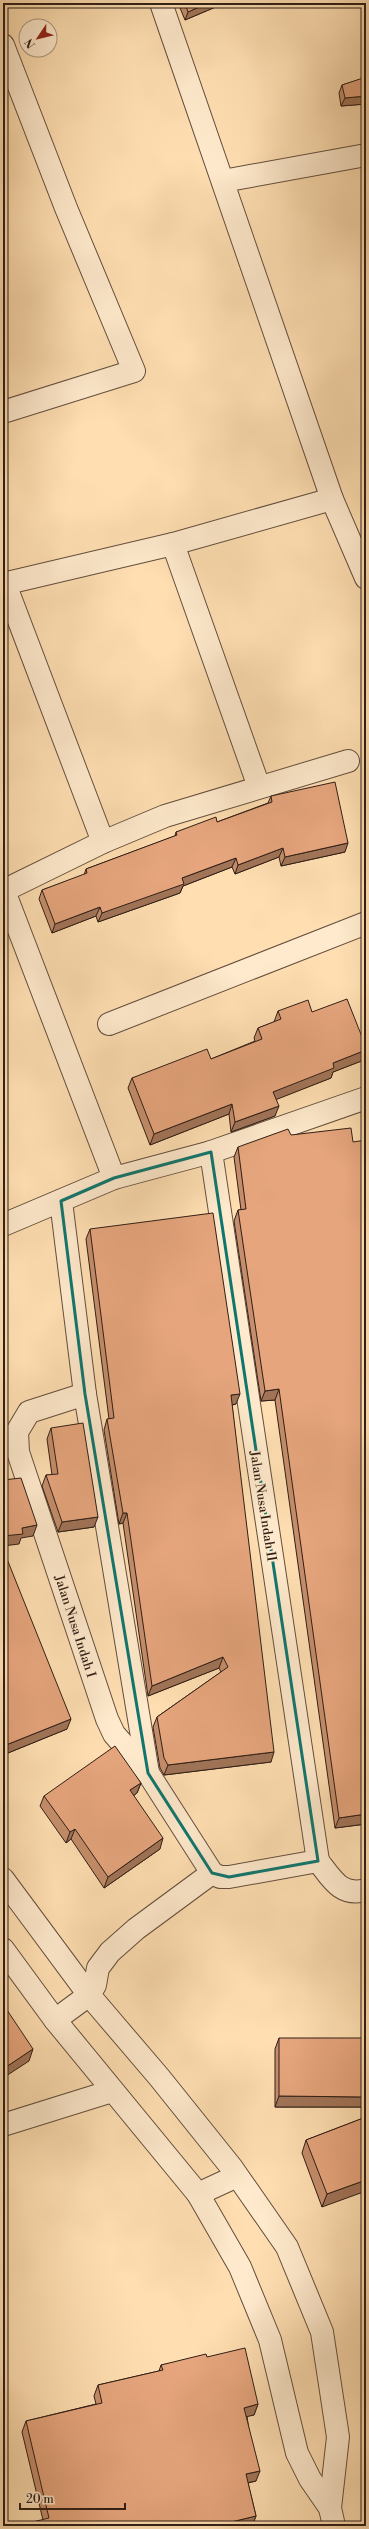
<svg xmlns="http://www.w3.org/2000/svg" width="369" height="2529" font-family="'Libre Bodoni',serif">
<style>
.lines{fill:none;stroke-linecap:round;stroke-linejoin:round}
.street-casing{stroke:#634e3d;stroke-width:24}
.street{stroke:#ffeacd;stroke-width:22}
.wall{fill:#c68e6c;stroke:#2f1e16}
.shaded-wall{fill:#a17458;stroke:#2f1e16}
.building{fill:#e6a57d;stroke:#2f1e16}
.marked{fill:none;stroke:#0f766e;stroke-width:3;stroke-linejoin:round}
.labels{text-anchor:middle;stroke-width:4;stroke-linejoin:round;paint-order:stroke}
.street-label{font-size:13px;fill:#2f1e16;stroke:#ffeacd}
</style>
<rect width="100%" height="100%" fill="#ffdfb2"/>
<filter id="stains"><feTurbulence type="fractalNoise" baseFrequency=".005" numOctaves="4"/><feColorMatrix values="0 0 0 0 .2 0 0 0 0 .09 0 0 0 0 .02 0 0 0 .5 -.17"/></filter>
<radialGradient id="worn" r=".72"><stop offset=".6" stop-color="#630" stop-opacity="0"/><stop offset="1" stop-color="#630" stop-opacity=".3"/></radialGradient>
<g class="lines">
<defs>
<g id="street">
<polyline points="161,3 332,499 366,578"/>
<polyline points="3,45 66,208 134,371 3,412"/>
<polyline points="223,181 366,155"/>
<polyline points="173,544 259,787"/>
<polyline points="3,584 173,544 332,499"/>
<polyline points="5,584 103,842"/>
<polyline points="3,891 103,842 165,816 348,761"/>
<polyline points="4,891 114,1178"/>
<polyline points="109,1024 366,923"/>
<polyline points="211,1152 318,1861"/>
<polyline points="61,1201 85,1394 148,1773"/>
<polyline points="3,1225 114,1178 211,1152 366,1098"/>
<path d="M85,1394L29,1412L17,1432L18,1452L107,1719L114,1734L148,1773L212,1873L220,1877H229L318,1861C332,1879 341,1897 366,1890"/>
<polyline points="3,1879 89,1995 159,2077 232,2168 287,2247 322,2332 338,2437 330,2508 334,2526"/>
<polyline points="3,1949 55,2020 198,2194 240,2267 270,2340 297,2453 310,2479 330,2508"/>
<polyline points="55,2020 89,1995 95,1985 98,1968 110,1952 136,1929 212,1873"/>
<polyline points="3,2125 112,2091"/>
<polyline points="198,2194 237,2176"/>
</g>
</defs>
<use href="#street" class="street-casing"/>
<use href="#street" class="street"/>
</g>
<g class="wall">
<polygon points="178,3 225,3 185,20"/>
<polygon points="366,67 366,104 341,106 339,93 342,85 365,78 364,72"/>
<polygon points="271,796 345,852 281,866 279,857 235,874 232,867 183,886 180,893 98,922 96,916 52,933 39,899 42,890 84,875 86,869 175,836 176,832 217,822 268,803"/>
<polygon points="278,1011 312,1012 366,1047 366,1053 364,1060 333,1072 331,1078 276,1099 275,1116 231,1132 229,1114 150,1145 128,1088 132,1078 211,1059 255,1041 254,1038 258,1028 274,1022"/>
<polygon points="238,1147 366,1824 335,1828 275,1400 261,1401 234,1221 238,1210 241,1210 234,1157"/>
<polygon points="90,1229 236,1404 232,1405 271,1762 164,1775 160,1768 153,1727 157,1717 221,1672 219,1668 148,1696 123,1523 119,1524 104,1430 107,1419 109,1419 86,1239"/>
<polygon points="51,1428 94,1527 58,1532 42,1486 46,1475 52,1475 47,1439"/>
<polygon points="3,1549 67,1729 3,1755"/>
<polygon points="141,1783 137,1793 133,1796 160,1849 104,1888 71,1839 66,1843 40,1806 44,1796"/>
<polygon points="279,2038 365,2097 361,2107 275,2107 275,2049"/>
<polygon points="366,2117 322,2207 302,2153 306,2140"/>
<polygon points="207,2357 258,2404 254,2415 247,2416 256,2481 248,2483 256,2516 252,2526 16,2526 43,2520 22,2432 26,2421 96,2404 94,2396 98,2385 159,2371 161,2365"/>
</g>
<g class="shaded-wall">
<polygon points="208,3 225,3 185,20 188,12"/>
<polygon points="366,96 366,104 341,106 345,98"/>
<polygon points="348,843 345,852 281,866 285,857"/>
<polygon points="283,848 279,857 235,874 238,865"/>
<polygon points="236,858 232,867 183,886 180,893 98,922 102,913 182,878"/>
<polygon points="100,907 96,916 52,933 55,924"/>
<polygon points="366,1050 366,1053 364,1060 333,1072 331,1078 270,1102 273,1092 333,1063"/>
<polygon points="232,1104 229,1114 150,1145 154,1134"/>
<polygon points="279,1106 275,1116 231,1132 235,1122"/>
<polygon points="279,1389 275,1400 261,1401 265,1391"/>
<polygon points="240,1394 236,1404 227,1406 231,1395"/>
<polygon points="123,1513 127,1513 123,1523 119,1524"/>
<polygon points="98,1517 94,1527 58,1532 62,1522"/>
<polygon points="37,1525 33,1536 21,1538 19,1544 3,1546 3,1536 22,1528"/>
<polygon points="223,1657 219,1668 148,1696 152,1686"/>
<polygon points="71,1719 67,1729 3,1755 6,1745"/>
<polygon points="274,1752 271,1762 164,1775 168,1765"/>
<polygon points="141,1783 137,1793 126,1801 130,1790"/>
<polygon points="366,1814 366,1824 335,1828 339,1818"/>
<polygon points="75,1829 71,1839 66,1843 70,1832"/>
<polygon points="163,1838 160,1849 104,1888 108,1877"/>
<polygon points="33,2049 29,2061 3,2078 3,2069"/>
<polygon points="279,2096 365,2097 361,2107 275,2107"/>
<polygon points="366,2180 366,2191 322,2207 327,2194"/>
<polygon points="258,2404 254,2415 241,2418 244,2408"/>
<polygon points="260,2471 256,2481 242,2484 246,2474"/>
<polygon points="256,2516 252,2526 226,2526 227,2523"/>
</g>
<g class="building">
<polygon points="185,3 208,3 188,12"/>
<polygon points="366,77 366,96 345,98 342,85"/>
<polygon points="335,782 348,843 285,857 283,848 238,865 236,858 182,878 184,884 102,913 100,907 55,924 42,890 87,873 86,869 177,835 176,832 216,817 217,822 272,802 271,796"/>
<polygon points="347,999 366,1047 366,1050 333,1063 334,1068 273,1092 279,1106 235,1122 232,1104 154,1134 132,1078 207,1049 211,1059 262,1039 258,1028 281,1019 278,1011 308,1000 312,1012"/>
<polygon points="351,1128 353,1142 366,1140 366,1814 339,1818 279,1389 265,1391 238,1210 246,1209 238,1147 288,1129 291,1135"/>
<polygon points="213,1213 240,1394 231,1395 274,1752 168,1765 164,1758 157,1717 228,1667 223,1657 152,1686 127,1513 123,1513 107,1419 114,1418 90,1229"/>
<polygon points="83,1423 98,1517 62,1522 46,1475 58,1474 51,1428"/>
<polygon points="21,1478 37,1525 22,1528 23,1534 3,1536 3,1480"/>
<polygon points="3,1549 71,1719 6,1745 3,1737"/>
<polygon points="115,1746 141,1783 130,1790 163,1838 108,1877 75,1829 70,1832 44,1796"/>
<polygon points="3,2004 33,2049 3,2069"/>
<polygon points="279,2038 364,2038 365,2097 279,2096"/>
<polygon points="366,2117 366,2180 327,2194 306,2140"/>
<polygon points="245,2348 258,2404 244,2408 260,2471 246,2474 256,2516 227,2523 228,2526 16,2526 49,2518 26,2421 102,2403 98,2385 163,2370 161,2365 206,2354 207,2357"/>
</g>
<path class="marked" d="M211,1152L318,1861L229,1877L212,1873L148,1773L85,1394L61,1201L114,1178Z"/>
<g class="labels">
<g class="street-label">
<text transform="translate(264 1506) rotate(81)" y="5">Jalan Nusa Indah II</text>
<text transform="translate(76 1626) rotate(72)" y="5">Jalan Nusa Indah I</text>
</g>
</g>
<rect width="369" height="2529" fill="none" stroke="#ffdfb2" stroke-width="16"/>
<rect x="4" y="4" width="361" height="2521" fill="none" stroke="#2f1e16" stroke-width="2"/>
<rect x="8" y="8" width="353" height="2513" fill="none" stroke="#2f1e16"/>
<g transform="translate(38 38) rotate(235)"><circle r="19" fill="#ffeacd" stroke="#ac9884"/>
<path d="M0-3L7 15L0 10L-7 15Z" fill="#8f2418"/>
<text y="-6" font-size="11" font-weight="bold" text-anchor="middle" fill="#2f1e16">N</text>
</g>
<path d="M20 2503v6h105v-6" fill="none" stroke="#2f1e16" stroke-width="2"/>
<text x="26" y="2503" font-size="12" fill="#2f1e16" stroke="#ffeacd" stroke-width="3" paint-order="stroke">20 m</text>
<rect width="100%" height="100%" filter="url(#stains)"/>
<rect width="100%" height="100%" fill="url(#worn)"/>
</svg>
